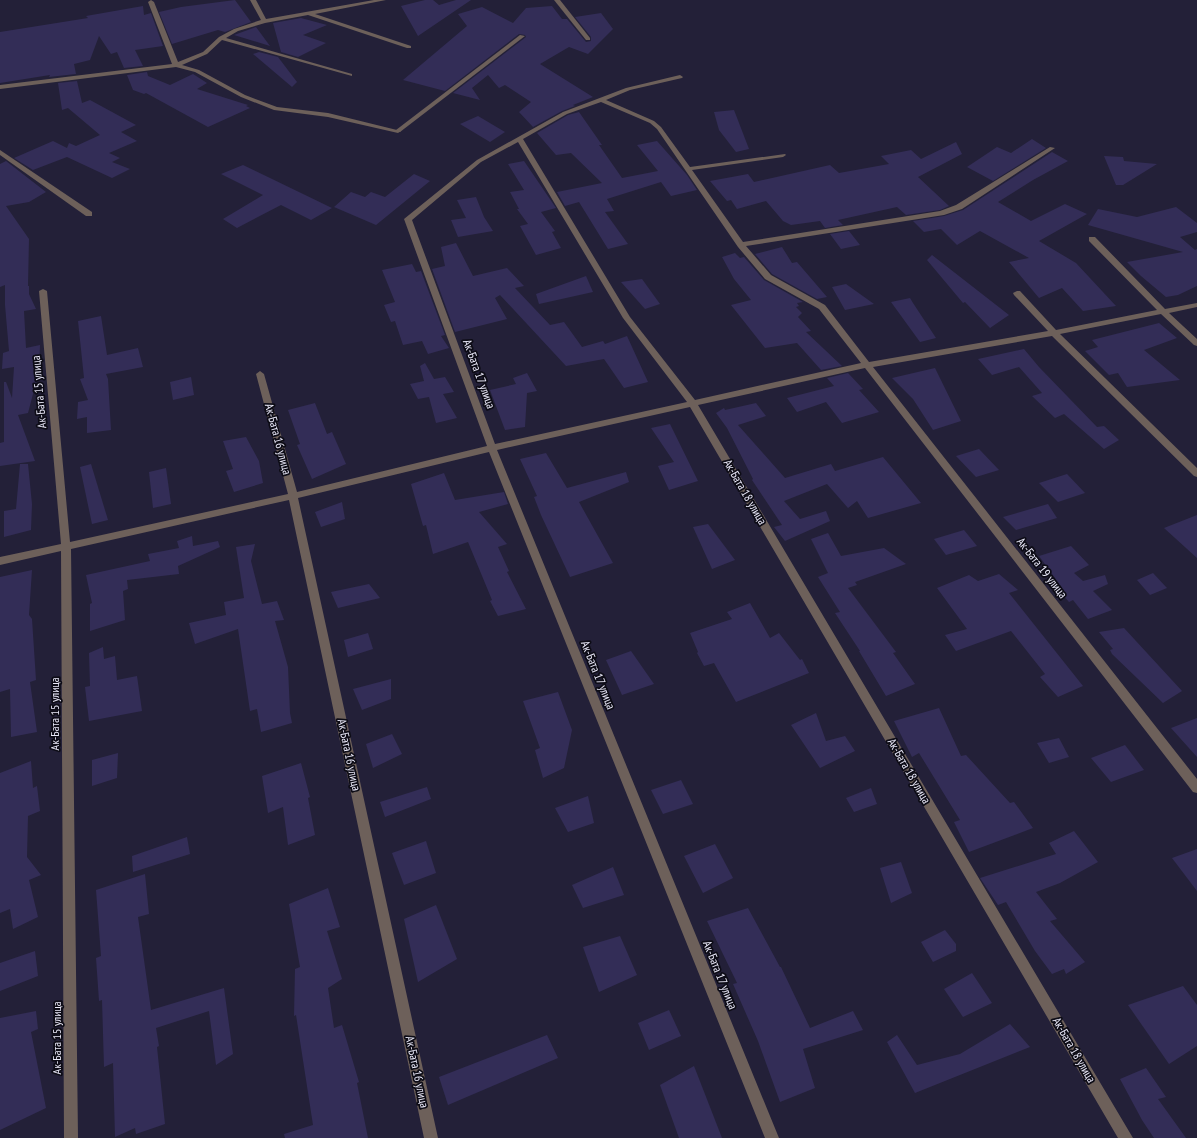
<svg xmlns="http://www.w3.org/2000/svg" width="1197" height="1138" font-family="'PT Sans Narrow',sans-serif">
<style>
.building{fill:#332d57}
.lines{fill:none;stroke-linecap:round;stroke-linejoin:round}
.lane{fill:#6d605a;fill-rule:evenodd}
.street{fill:#6d605a;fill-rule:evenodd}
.labels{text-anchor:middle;stroke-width:3.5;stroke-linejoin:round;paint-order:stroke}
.street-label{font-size:12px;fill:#eae9f9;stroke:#0d0c16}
</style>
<rect width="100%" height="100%" fill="#232038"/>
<g class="building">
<polygon points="235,0 251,22 225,32 218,30 172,44 159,12 181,7"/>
<polygon points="425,0 433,0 439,5 456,0 471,0 418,36 401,6"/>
<polygon points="143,6 144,15 151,13 163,46 135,50 143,66 124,68 117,52 111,54 99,36 90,60 74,64 76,74 49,77 50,75 0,83 0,32 88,18 86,16"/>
<polygon points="552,6 562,19 567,19 586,42 591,41 591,37 575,17 601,13 613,29 588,54 569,47 540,64 593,97 573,105 575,106 562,111 533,127 519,112 531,102 505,85 499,88 488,75 472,88 480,100 453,93 526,37 525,35 519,34 445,91 403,80 467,26 458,14 482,7 513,23 526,8"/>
<polygon points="301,18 327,25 303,35 326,43 298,57 281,52 273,23"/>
<polygon points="256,27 270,46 234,35"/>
<polygon points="259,52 278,57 297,82 292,87 253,54"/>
<polygon points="147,72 148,76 170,85 193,74 207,83 197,89 248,105 246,106 250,108 208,127 146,93 144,94 133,90 127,75"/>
<polygon points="77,81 82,103 90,100 136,125 121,132 137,141 109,153 120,158 112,162 130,169 112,178 67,157 33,170 14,158 53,141 67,148 69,143 76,146 100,135 68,108 62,110 58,83"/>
<polygon points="734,110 749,149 736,152 719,130 714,112"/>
<polygon points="579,112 602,145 599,145 622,178 658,171 637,145 657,141 687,175 697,190 671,196 661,182 607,199 614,211 605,212 628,244 608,249 579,202 565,206 557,192 602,183 571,153 556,155 537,133 568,115"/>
<polygon points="478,116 505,132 490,142 460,124"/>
<polygon points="1032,139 1046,148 993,181 967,167 997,147 1011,153"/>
<polygon points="956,142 962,154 918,177 949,206 940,210 906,215 897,207 838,220 843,225 825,228 820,221 791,225 783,221 766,201 737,209 731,200 727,201 710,181 748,174 754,182 830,165 839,173 889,164 881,156 911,150 921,159"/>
<polygon points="1052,152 1068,161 1033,180 998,202 1031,221 1065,204 1087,214 1039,241 1076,263 1116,306 1083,311 1062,288 1039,298 1009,262 1029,258 980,231 957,245 941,229 924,232 913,221 944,216 963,210"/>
<polygon points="1104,156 1123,157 1124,161 1157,164 1123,185 1116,185"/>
<polygon points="6,161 46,192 29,202 6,206 29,239 28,286 29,286 29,294 36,309 24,311 26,348 40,345 39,371 28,413 18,415 35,461 0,466 0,443 4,442 4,382 6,382 12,398 14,367 2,369 3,353 9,351 5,305 5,285 0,287 0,164"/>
<polygon points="524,161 556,208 541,212 555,231 552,232 561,248 536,255 520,226 528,224 517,209 519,209 510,192 524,190 508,164"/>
<polygon points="243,165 332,208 311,220 281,205 237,228 223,219 263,195 221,174"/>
<polygon points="414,174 430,181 376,225 334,207 351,192 365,197 371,192 385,197"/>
<polygon points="476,197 484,217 493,231 458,237 451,220 466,218 457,200"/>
<polygon points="1176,207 1197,223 1197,232 1180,237 1195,250 1197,249 1197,286 1178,295 1166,297 1141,276 1127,262 1183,252 1088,225 1098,209 1137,217"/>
<polygon points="849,231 860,245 841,249 830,234"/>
<polygon points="456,243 473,276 507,268 524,286 515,288 550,325 564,322 582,347 603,341 605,344 627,336 648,382 624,388 604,359 566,366 500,295 495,298 507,319 455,332 432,269 445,266 441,247"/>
<polygon points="782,247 792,263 797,262 827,297 817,299 772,274 755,254"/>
<polygon points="735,253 740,258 744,257 764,280 803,302 797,303 799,306 796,307 802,313 798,317 811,331 806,332 842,366 821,370 797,343 765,348 731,305 751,300 734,279 722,257"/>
<polygon points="932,255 1009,315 990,328 965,302 963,303 927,260"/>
<polygon points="412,264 416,272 421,271 445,335 441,336 449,348 428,354 422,341 403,345 395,321 391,322 384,305 395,302 382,270"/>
<polygon points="586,276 593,292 539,304 536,294"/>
<polygon points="642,279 660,304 645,309 621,282"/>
<polygon points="846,284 874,304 845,310 832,287"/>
<polygon points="910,298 913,303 936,338 920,342 891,302"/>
<polygon points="101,316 107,355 138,348 143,367 106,374 108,379 111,430 87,433 87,417 77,419 78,402 88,400 80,379 84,378 78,321"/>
<polygon points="1159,323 1177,338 1144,350 1180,380 1127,387 1118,373 1109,375 1085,351 1098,347 1092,340"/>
<polygon points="1024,349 1039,367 1097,427 1104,426 1119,440 1104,449 1064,414 1055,418 1032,396 1042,393 1019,367 992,375 978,359"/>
<polygon points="425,363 434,379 445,377 454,392 443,394 457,418 436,423 429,397 418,399 410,384 424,381 420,366"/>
<polygon points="935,368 961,421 933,430 913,399 892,378"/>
<polygon points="527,373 537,391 527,393 525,427 505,430 490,390 516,384 513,378"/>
<polygon points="848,373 863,389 859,390 879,412 842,423 826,402 797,412 787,398 834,386 827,378"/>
<polygon points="191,377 194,395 173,400 170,382"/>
<polygon points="315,403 327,434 332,432 346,464 312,479 297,445 300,444 288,410"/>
<polygon points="756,403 766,416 738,425 785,478 831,464 835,471 883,457 921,503 868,518 857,501 848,508 827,484 784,501 800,519 826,511 830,521 785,541 774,527 782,525 752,480 753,479 727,428 716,413 724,408 725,410"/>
<polygon points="670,424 698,481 669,490 658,466 674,462 651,428"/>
<polygon points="246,437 259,461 263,483 234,492 226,471 233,469 223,441"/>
<polygon points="979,449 999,470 976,477 956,456"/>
<polygon points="546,453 567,488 626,472 629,482 579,502 613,563 570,577 541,515 534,497 537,496 520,459"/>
<polygon points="20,464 28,464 32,504 31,530 4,537 4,511 16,509"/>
<polygon points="91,464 108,520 92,524 80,467"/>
<polygon points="166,468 171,504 153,508 149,472"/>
<polygon points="444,473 455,500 504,492 508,504 479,512 507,544 498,547 509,571 507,572 526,609 498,616 490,601 492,600 468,542 433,554 426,525 423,526 411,484"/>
<polygon points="1067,474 1085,493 1058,502 1039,483"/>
<polygon points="342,502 345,519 321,527 315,512"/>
<polygon points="1048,504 1057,518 1016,530 1003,517"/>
<polygon points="1197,515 1197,558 1164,528"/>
<polygon points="708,524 735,560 712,569 693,527"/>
<polygon points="964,530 977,546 946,555 934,539"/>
<polygon points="828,533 841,556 884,548 906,564 855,582 857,585 848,588 896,652 893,653 915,684 886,696 859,651 860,651 835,613 840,612 818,577 828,573 811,539"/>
<polygon points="192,536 193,546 218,541 220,547 178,566 179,574 127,580 128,589 123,591 125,620 90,631 90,604 92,603 86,575 150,561 148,554 179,548 177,541"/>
<polygon points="255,544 251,561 262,604 277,601 284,620 275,621 288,667 290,713 292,723 261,732 257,709 250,711 238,629 195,644 189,623 226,615 224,602 244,598 236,547"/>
<polygon points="1071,546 1089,565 1074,573 1083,581 1105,575 1108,584 1093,591 1112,610 1088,619 1073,600 1069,602 1063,595 1063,589 1039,556"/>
<polygon points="32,570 29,615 32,619 36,680 30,682 37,732 11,737 10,689 0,692 0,577"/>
<polygon points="1153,573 1167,588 1150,595 1137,580"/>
<polygon points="999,574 1018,590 1009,593 1083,686 1058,697 1040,677 1045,674 1011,631 956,651 945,635 967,629 937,588 969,575 978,581"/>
<polygon points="369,584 380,598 338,608 331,592"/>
<polygon points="750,603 770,638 779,633 800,660 802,659 809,673 736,702 714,663 704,666 697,653 698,652 690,633 732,619 727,612"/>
<polygon points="1124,628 1182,691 1163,703 1112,654 1110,650 1113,649 1099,632"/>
<polygon points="368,633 373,649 348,657 344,640"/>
<polygon points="103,647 104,659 115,656 117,680 137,676 142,711 89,721 85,687 90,686 89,653"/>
<polygon points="631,651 654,684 622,695 606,660"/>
<polygon points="391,679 391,699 362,710 353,689"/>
<polygon points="558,692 572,730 564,768 543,778 535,750 540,748 523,701"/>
<polygon points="939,708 961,756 966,755 1010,803 1014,802 1033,828 969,852 954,822 960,820 919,753 912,757 894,721"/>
<polygon points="816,713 826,741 845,736 855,751 820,768 791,725"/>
<polygon points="1197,718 1197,757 1171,728"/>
<polygon points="392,734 402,754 373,768 366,744"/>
<polygon points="1059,738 1069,757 1049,763 1037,743"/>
<polygon points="1125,745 1144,770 1111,782 1091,758"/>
<polygon points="118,753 117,778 92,786 92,760"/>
<polygon points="31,761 33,788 37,786 40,811 28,816 27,857 41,875 29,880 38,917 13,929 10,909 0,913 0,773"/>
<polygon points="301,763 310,797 308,798 315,835 288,845 283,807 268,813 262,776"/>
<polygon points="681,780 693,804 663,814 651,790"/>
<polygon points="427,787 431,799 385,817 380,802"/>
<polygon points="871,788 877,804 854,812 846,798"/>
<polygon points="588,796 594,823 568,832 555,808"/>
<polygon points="1074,831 1098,862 1060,883 1036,892 1057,919 1050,921 1085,962 1066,974 1064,969 1052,974 1035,951 1006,902 998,905 980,878 1056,854 1049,843"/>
<polygon points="187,837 190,854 133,872 132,856"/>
<polygon points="426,841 436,873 404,885 392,853"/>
<polygon points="715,844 733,878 703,893 684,856"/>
<polygon points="1197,849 1197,891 1172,858"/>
<polygon points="901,862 912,893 891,903 880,868"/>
<polygon points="613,867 624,895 583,908 572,885"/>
<polygon points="145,874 149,914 138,917 151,1010 224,988 233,1054 216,1065 209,1011 156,1028 159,1046 157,1047 165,1124 136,1134 135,1128 115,1137 113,1063 104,1067 102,1000 99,1001 96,958 101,956 96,890"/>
<polygon points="328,888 340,927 327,931 342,979 328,988 334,1028 342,1025 359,1082 357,1083 368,1138 285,1138 284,1134 313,1125 296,1015 294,1016 295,969 300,967 289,904"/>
<polygon points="436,905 457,959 418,982 404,919"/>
<polygon points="748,908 780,967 781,967 810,1028 853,1011 863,1030 803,1049 815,1088 780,1102 758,1041 733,984 737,983 707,921"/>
<polygon points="945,930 956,944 956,951 933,962 921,942"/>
<polygon points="620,936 637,975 599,992 583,947"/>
<polygon points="35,951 38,976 0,991 0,963"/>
<polygon points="972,973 992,1003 963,1017 944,989"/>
<polygon points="1183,986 1197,1005 1197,1046 1169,1064 1128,1005"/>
<polygon points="669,1010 681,1036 649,1050 638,1023"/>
<polygon points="36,1011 38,1029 31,1032 46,1108 0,1130 0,1018"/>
<polygon points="1010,1024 1030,1047 915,1093 887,1042 897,1035 917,1065 960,1054"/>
<polygon points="547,1035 558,1058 448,1105 439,1077"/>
<polygon points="694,1066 722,1138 679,1138 660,1085"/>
<polygon points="1146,1068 1166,1097 1158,1099 1186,1138 1154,1138 1142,1120 1120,1079"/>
</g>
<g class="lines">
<g class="lane">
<polygon points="554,0 560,0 590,38 590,40 586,40"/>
<polygon points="520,35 525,36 400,132 396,132 396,130"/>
</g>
<g class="street">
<polygon points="151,0 154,2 178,62 203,52 219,37 234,29 261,20 250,0 256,0 266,19 374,0 386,0 315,14 411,46 411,48 407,48 308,15 265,23 238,31 226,38 352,74 352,76 222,40 207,54 182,65 199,70 245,95 277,107 328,113 401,131 398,133 328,117 274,110 241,97 195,72 176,67 0,89 0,85 172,64 148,2"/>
<path d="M680,75L683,77L682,78L630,90L606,100L654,121L661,127L690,167L785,154L786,155L783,157L692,170L743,242L940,211L956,205L1050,147L1055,148L962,209L944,215L746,246L771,275L825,305L869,362L1048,331L1014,295L1013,293L1017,291H1020L1056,330L1157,310L1089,241V237H1095L1165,309L1197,303V307L1169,313L1197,339V346L1194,345L1161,314L1060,334L1197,468V477L1194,476L1052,336L873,367L1197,779V793L1193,792L865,368L698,405L1133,1138H1118L690,407L497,450L779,1138H765L489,452L298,498L438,1138H424L289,500L71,549L78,1138H64L61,551L0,565V557L61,544L39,291L43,289L47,291L70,542L288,494L256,374L260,371L264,374L297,492L487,446L404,219L477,160L563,112L626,88ZM601,102L650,123L657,129L738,247L765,279L819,309L861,363L695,400L630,317L523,139L567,114ZM518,142L623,318L687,402L495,444L412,220L481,162Z"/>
<polygon points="0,150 92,212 92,216 86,216 0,155"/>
</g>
</g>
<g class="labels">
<g class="street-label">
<text transform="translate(479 374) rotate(70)" y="4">Ак-Бата 17 улица</text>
<text transform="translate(39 392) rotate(-95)" y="4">Ак-Бата 15 улица</text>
<text transform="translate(278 439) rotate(75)" y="4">Ак-Бата 16 улица</text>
<text transform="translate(745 492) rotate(60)" y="4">Ак-Бата 18 улица</text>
<text transform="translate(1042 568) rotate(52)" y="4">Ак-Бата 19 улица</text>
<text transform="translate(598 675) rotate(68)" y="4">Ак-Бата 17 улица</text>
<text transform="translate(55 714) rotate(-90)" y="4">Ак-Бата 15 улица</text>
<text transform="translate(349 755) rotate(78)" y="4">Ак-Бата 16 улица</text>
<text transform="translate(909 771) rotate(60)" y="4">Ак-Бата 18 улица</text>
<text transform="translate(720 975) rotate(68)" y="4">Ак-Бата 17 улица</text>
<text transform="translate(57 1038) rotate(-90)" y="4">Ак-Бата 15 улица</text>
<text transform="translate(1074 1050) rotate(60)" y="4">Ак-Бата 18 улица</text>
<text transform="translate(417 1072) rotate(78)" y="4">Ак-Бата 16 улица</text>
</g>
</g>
</svg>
